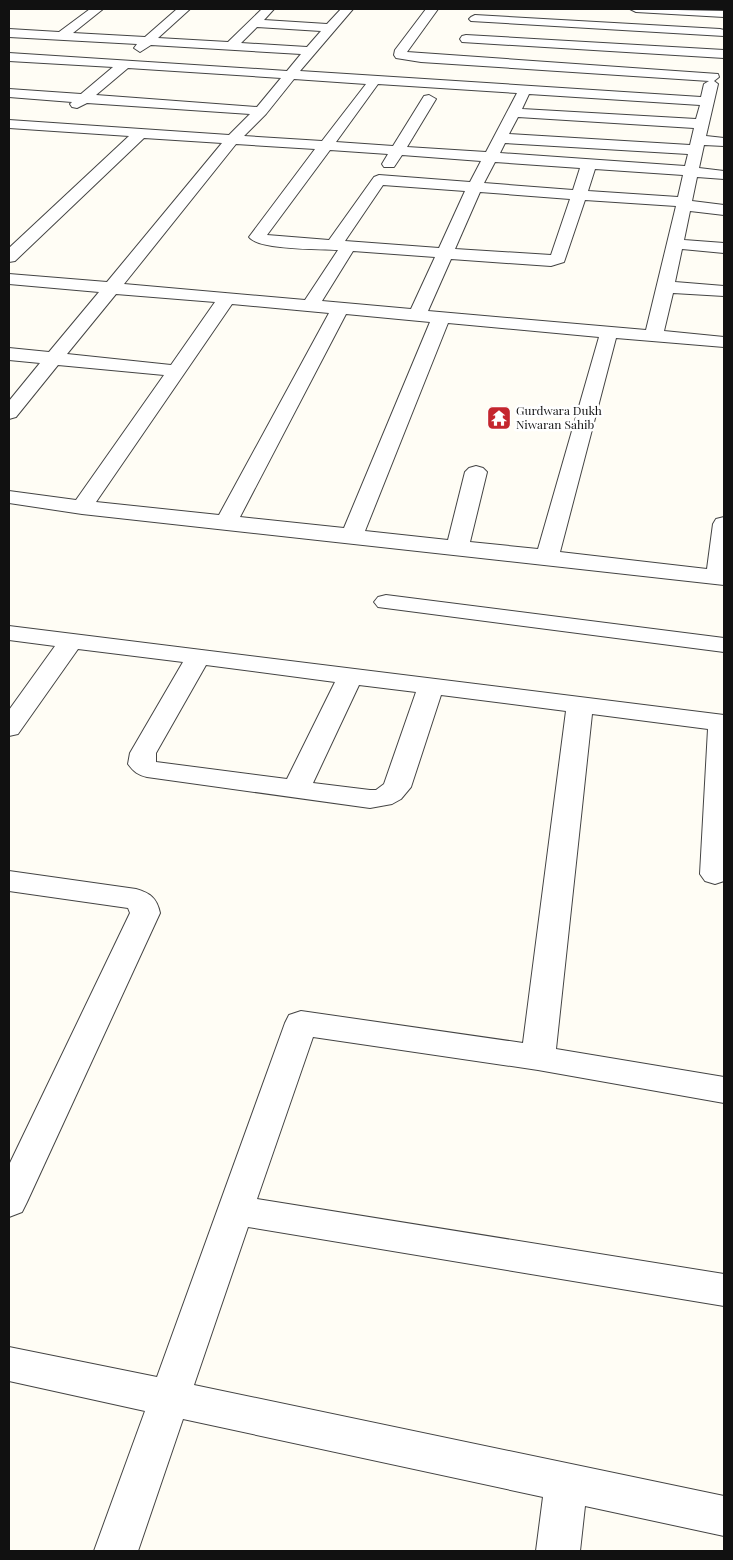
<svg xmlns="http://www.w3.org/2000/svg" width="733" height="1560" font-family="'Playfair Display',serif">
<style>
.lines{fill:none;stroke-linecap:round;stroke-linejoin:round}
.street-casing{stroke:#444;stroke-width:2}
.street{fill:#fff;fill-rule:evenodd}
.labels{text-anchor:middle;stroke-width:5;stroke-linejoin:round;paint-order:stroke}
.far-poi-label{font-size:12px;fill:#111;stroke:#fff;text-anchor:start}
</style>
<rect width="100%" height="100%" fill="#fffdf5"/>
<g class="lines">
<defs>
<g id="street">
<path d="M90,9H103L73,33L145,37L177,9H190L158,38L228,42L262,9H274L264,20L327,24L341,9H353L300,71L701,97L704,84L709,81L421,62L396,58L394,55L395,50L426,9H438L407,52L718,74L719,77L714,81L718,84L706,136L724,138V146L704,145L699,168L724,171V179L697,177L692,201L724,205V215L690,211L684,240L724,243V253L682,249L675,282L724,286V296L673,293L664,331L724,337V347L616,338L560,552L707,569L713,524L716,519L724,517V585L82,514L9,503V491L76,500L164,375L58,365L16,417L9,419V401L40,363L9,360V348L49,352L99,292L9,284V274L107,282L222,143L144,138L15,261L9,262V248L129,136L9,128V120L229,135L250,114L87,103L77,108L72,107L70,104L72,102L9,97V89L81,94L113,67L9,61V53L287,71L301,54L151,45L140,52L134,48L137,44L9,37V29L59,32ZM257,27L321,31L307,47L241,43ZM128,68L281,78L257,107L96,95ZM294,79L366,84L322,141L244,136L266,114ZM378,84L517,93L486,152L407,147L436,99L429,95L424,96L393,146L336,142ZM529,94L700,105L696,119L522,109ZM518,117L694,128L690,145L509,134ZM505,143L688,154L685,166L500,153ZM236,144L315,149L249,237C258,250 320,249 338,250L305,300L124,284ZM330,150L388,154L382,164L384,167H394L402,155L481,161L470,182L379,175L374,177L329,240L267,235ZM495,162L580,168L573,190L484,183ZM595,169L683,175L678,197L588,191ZM383,185L465,191L439,248L345,241ZM480,192L570,199L551,255L455,249ZM585,200L676,206L646,330L428,311L451,259L551,266L564,262ZM353,251L435,257L411,309L322,301ZM116,294L215,302L171,365L67,354ZM232,304L329,313L219,515L96,502ZM346,314L430,322L344,528L240,517ZM448,323L599,337L538,549L470,542L487,472L483,468L476,466L469,468L465,472L448,540L365,531Z"/>
<polygon points="630,9 724,11 724,17 636,12"/>
<polygon points="475,15 720,29 724,30 724,36 471,21 469,19 471,17"/>
<polygon points="466,35 724,50 724,58 462,42 460,39 462,36"/>
<polygon points="386,595 724,638 724,652 378,607 374,602 378,597"/>
<path d="M9,626L724,715V881L715,884L705,881L700,874L708,729L592,714L556,1049L724,1077V1103L538,1070L313,1037L257,1199L724,1274V1306L248,1227L194,1385L724,1496V1536L585,1506L580,1551H536L543,1497L183,1419L138,1551H94L145,1411L9,1381V1347L157,1377L285,1023L289,1015L301,1011L523,1043L566,711L441,695L411,787L401,799L392,804L370,808L147,777C138,775 134,772 128,764L130,753L183,662L78,649L18,734L9,736V710L55,646L9,640ZM206,665L335,682L287,779L156,762V753ZM359,685L416,692L384,784L376,790H370L313,783Z"/>
<path d="M9,871L136,889C150,893 157,898 160,913L27,1202L22,1212L9,1217V1165L130,913L128,908L9,891Z"/>
</g>
</defs>
<use href="#street" class="street-casing"/>
<use href="#street" class="street"/>
</g>
<defs>
<symbol id="temple-square" viewBox="-11 -11 22 22"><rect x="-9" y="-9" width="18" height="18" rx="4" fill="#c4262e" stroke="#fff"/><path d="M0-6L5-2H3V0L6.5 2.5H4V6H1.5V3h-3V6H-4V2.5H-6.5L-3 0V-2H-5Z" fill="#fff"/></symbol>
</defs>
<g fill-rule="evenodd">
<use href="#temple-square" x="485" y="404" width="28" height="28"/>
</g>
<g class="labels">
<g class="far-poi-label">
<text x="516" y="415">Gurdwara Dukh<tspan x="516" dy="14">Niwaran Sahib</tspan></text>
</g>
</g>
<rect width="733" height="1560" fill="none" stroke="#111111" stroke-width="20"/>
</svg>
